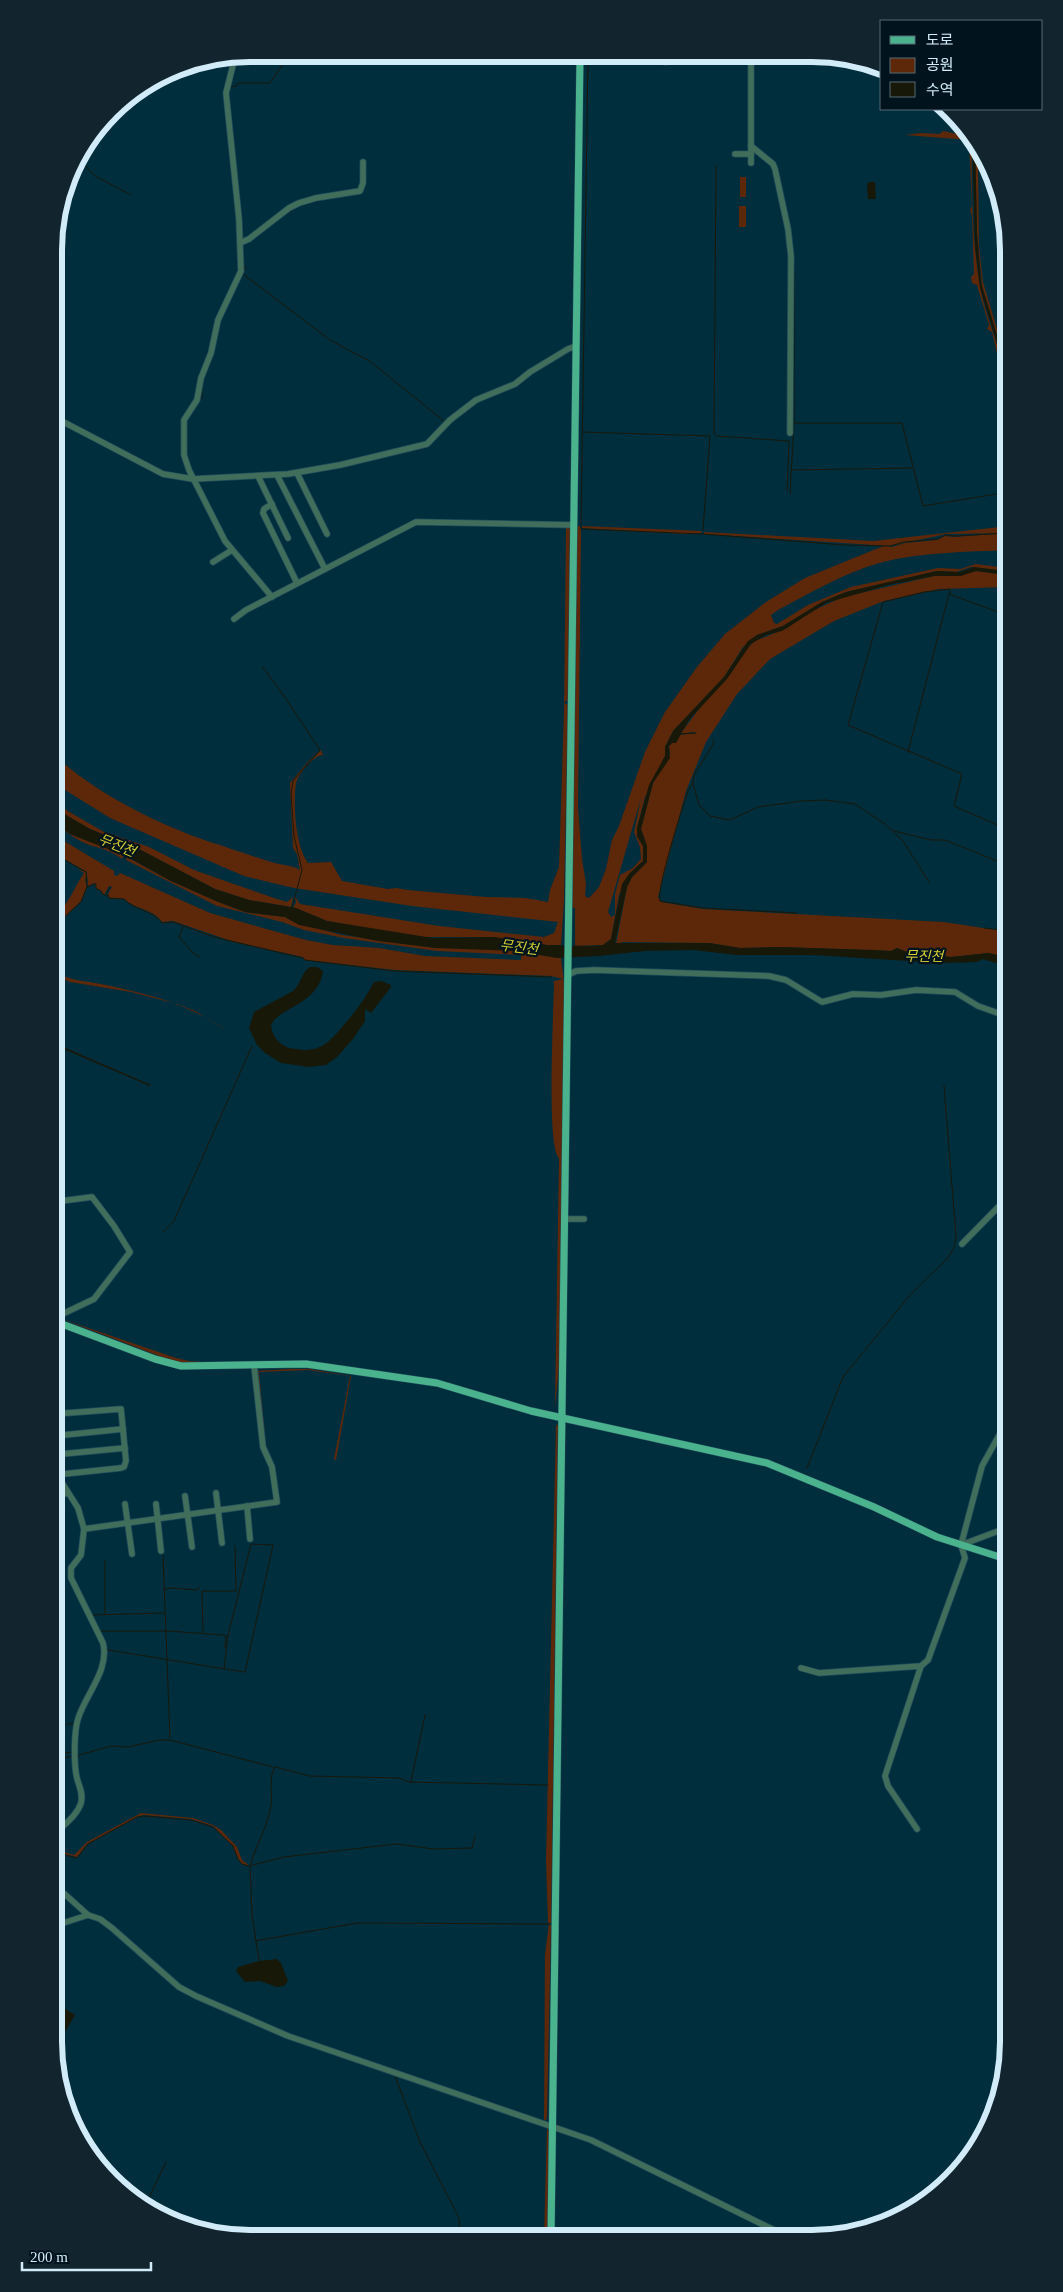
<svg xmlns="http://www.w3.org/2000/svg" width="1063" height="2292" font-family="'Times New Roman','Noto Sans KR',serif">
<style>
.green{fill:#5d280a;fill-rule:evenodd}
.water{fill:#181809}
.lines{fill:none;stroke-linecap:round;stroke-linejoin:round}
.stream{stroke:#181809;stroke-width:1}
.minor-casing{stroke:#224c5b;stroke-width:7}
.major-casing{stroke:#224c5b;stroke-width:8}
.minor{stroke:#406e5b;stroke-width:5.5}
.major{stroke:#4ab38d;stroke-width:7}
.labels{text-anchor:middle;stroke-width:4.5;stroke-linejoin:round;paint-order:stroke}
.water-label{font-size:14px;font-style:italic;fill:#d6ce34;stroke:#01141d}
.rim{fill:none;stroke:#d1ecf8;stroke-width:6}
</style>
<rect width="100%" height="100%" fill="#012e3d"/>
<g class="green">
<path d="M943,131L968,136L969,133L972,137C971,183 972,241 980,286C987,326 1009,363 1009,405L992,332L987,329L989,325L977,285L972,283L971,277L974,274L972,216L970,210L972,206L969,140L905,135L921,133L940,134Z"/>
<polygon points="975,139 978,163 979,246 983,282 1005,356 1009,384 1003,355 982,286 977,233"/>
<rect x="740" y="177" width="6" height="20"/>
<rect x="739" y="206" width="7" height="21"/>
<path d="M576,526H580L581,531L578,807L582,859L586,884L585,896L589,898L599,887L606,869L612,840L619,826L645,752L665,712L697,667L725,634L766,602L805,578L871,551L884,546L892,547L905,543L937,540L945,536L954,537L1008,533L1009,550C966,552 921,552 879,563C844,573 810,593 778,610L771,615L774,623L777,624L808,605L851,587L938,568L960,569L976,564L999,567L1009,564V567L997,570L971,567L956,572L937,571L846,592L822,602L783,626L757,635L743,647L724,677L673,731L665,747V756L645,797L637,828V836L643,846V861L629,874L619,895L611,939L603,945L575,946V908L571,907ZM641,798L634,832L640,847L641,859L633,868L620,875L615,894V915L611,917L608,912Z"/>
<polygon points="582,526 702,531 701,533 687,534 582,528"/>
<path d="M1009,526V533L945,534C927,539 908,541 890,546L704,534V532L873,541Z"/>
<path d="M566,528H570L568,701H565V704H568L564,901L561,945H547L494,937H417L327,921L293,907L296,903L295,897L300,904L439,926L544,937L554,933L558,922L412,906L294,888L244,876L110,818L54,783V755C97,794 155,823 210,842C230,848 251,856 271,862C280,865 292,865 300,870L297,854L293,848L290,783L318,750L303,769L321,750L323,756L321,755C312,758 298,774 296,783C293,803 295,846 308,863L331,862L342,881L388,889L396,888L408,890L486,897L525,898L548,902L550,890L559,867L564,711Z"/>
<polygon points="976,571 999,574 1009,571 1009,587 939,589 884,601 834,621 770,659 737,694 706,742 686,791 658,897 661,902 703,909 944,922 1009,932 1009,958 989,953 951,957 907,952 897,948 891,951 780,947 740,948 709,943 623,942 616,944 627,887 632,877 647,862 647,846 641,829 653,783 670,755 669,746 672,743 675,743 679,735 696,733 693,732 680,734 702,705 731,673 746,649 755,641 787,628 812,611 843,597 934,576 955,576"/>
<polygon points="54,803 104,832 149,847 194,870 274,898 287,902 293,897 291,907 249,900 215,889 137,848 90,829 54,808"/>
<path d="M54,823L70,834L124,855L122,859C113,852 104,849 93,846C82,843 71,835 61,829L54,835L114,871V875L117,876L120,873L210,913L306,940L333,945L379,948L425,956L521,960V955L437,951L344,938L304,930L282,922L217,906L126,860L127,857L169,880L216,901L245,912L285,917L294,922L342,935L436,948H492L561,958L565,991L559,1367L555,1407L559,1158C546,1147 554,1006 554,981L563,979L551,976L395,970L305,960L303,957L234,942L173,921L162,922C154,909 134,909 124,899L109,898L108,894L112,887L109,886L104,895L100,890L96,888L95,883L88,886L87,872L54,853Z"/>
<path d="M77,869L86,872L87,875L85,880L87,886L81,901L62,920L54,925V916C69,905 73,889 84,873Z"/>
<path d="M54,972C70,981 88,981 106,985C152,995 188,1004 228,1031L195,1011L177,1004L131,992L70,982L54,975Z"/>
<polygon points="59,1318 176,1358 189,1361 234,1364 178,1363"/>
<polygon points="290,1369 309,1369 351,1376 336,1460 334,1459 350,1376 308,1370 259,1372 266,1446 264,1445 257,1371"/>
<polygon points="556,1425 558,1425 558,1429 551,1923 548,1923 546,1860"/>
<polygon points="141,1813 193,1818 213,1825 221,1830 237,1847 242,1860 250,1866 242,1864 238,1859 233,1846 213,1826 191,1819 144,1815 139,1816 87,1844 77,1857 61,1853 54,1842 54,1836 69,1824 57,1835 55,1841 61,1851 74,1855 87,1842"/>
<polygon points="549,1924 551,1925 547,2117 546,2120 544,2121 545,1954"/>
<polygon points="547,2128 549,2131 548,2237 544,2237"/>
</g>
<g class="water">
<polygon points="972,137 975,140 977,233 981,283 1003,355 1009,391 1000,353 980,288 975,246"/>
<polygon points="868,182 875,182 876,199 868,199 867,185"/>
<polygon points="974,567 997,570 1009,567 1009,571 999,574 976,571 961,576 934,576 888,585 826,603 782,631 766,635 751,644 727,679 689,720 676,743 672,743 669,746 670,758 653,783 641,829 647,846 647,862 632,877 627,887 615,943 709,943 740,948 780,947 876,950 891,951 897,948 907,952 951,957 989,953 1009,958 1009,967 983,959 977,962 941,963 813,955 738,955 692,950 645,951 599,956 557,958 516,951 436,948 378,941 299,925 285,917 245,912 216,901 169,880 128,857 70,834 54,823 54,808 90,829 137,848 215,889 249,900 296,908 327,921 433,938 494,937 547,945 591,946 603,945 611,939 622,884 629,874 643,861 643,846 637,836 637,828 649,785 665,756 665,747 673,731 724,677 748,641 757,635 783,626 822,602 846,592 937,571 960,572"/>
<path d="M310,967H317L323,971C318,1006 277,1007 271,1026C273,1037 279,1045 290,1048C322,1055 329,1042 348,1020C358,1008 367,996 374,982L381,981L391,985V987L371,1013L365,1009V1021L353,1039L337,1057L326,1065L309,1067L281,1063L265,1053L257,1045L249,1028L254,1012L293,991C301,984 301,973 310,967Z"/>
<polygon points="54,1043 151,1085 150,1086 54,1045"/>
<polygon points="277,1959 281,1963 288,1981 284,1986 277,1987 260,1981 245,1982 236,1971 238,1967 259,1961"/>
<polygon points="54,2002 75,2015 62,2037 54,2031"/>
</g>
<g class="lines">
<g class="stream">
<polyline points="230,87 236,86 238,83 270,83 283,64 293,54"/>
<polyline points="78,158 95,176 131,195"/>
<polyline points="716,166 714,434 717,436 789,441 787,490"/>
<polyline points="243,274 330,340 371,362 445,422"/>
<polyline points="238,283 246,266"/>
<polyline points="208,369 213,354"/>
<polyline points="199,401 202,397 202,386"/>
<polyline points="794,423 902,423 923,506 1009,492"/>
<polyline points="583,432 710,436 703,530"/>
<polyline points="791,470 912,468"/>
<polyline points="790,494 794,423 794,271"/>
<polyline points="581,524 588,56"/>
<polyline points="581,526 581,529 703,534 844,545 890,546 904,542 938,539 945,535 955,536 1009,533"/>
<polyline points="950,594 950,589 924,592 883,602 848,725 962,774 954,806 1009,830"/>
<polyline points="263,667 286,699 320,750 293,781 291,794 294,836 302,870 292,908"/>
<polyline points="678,734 696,733"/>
<polyline points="713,740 714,743 694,775 693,783 699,805 710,816 730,820 758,807 801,801 825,800 855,804 885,824 903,841 929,882"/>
<polyline points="908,752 949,594 1009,616"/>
<path d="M693,783L688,791C682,809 656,889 660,901L703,908L797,913"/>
<polyline points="894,831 931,840 945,840 1002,863"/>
<polyline points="54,854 86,872 87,887"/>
<polyline points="125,859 126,854"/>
<polyline points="1005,864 1009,866"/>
<polyline points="107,893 110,887"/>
<path d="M54,926L81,902L87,887L93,884H96V889L100,890L104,895H108L109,898L124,899C134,910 153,910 162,923L173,922L214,937L303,958L305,960L394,971L551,977"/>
<polyline points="183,927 179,937 193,953 200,957"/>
<polyline points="984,928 1009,931"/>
<polyline points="163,1232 174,1221 252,1046"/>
<polyline points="807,1468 843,1377 910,1295 947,1259 954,1248 956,1236 944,1086"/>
<polyline points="163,1555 170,1738"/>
<polyline points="105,1561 105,1614"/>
<polyline points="164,1590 169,1588 198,1590 199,1587"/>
<polyline points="91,1615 164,1613"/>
<polyline points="100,1631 168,1631 223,1635 226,1636 225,1648"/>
<polyline points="203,1633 202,1591 236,1591 235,1546"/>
<path d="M106,1647L108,1650C154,1657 198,1665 244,1672H245L273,1545L251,1544L228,1635L224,1669"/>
<polyline points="54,1727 74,1723"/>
<polyline points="54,1754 73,1752"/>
<polyline points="76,1756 111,1746 128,1747 159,1740 170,1740 273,1767"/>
<polyline points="54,1760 72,1756"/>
<polyline points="411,1781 425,1715"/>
<polyline points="54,1843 61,1854 77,1858 88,1844 137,1817 144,1816 191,1820 213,1827 233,1846 238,1859 242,1864 249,1866 284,1857 396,1844 434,1849 472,1848 475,1836"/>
<path d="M251,1864C256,1844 268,1827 271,1805C273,1793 268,1777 275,1767L310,1776L399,1778L409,1782L548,1785"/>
<polyline points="250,1867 252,1914 259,1961"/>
<polyline points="255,1941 357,1923 549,1924"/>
<polyline points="395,2076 420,2142 459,2218 460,2236"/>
<polyline points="145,2206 166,2162"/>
</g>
<defs>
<g id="minor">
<polyline points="660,56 662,61 665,62 695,57"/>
<polyline points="235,57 226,93 239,219 241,271 218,320 211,353 201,378 197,400 184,420 184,455 189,470 225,541 272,597"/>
<polyline points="751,57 751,163"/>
<polyline points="751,146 773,164 775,169 788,229 791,256 790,433"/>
<polyline points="735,154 751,154"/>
<polyline points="240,243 249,239 289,208 299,203 316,198 360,191 363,183 363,162"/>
<polyline points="54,417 163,474 193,479 288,474 340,465 427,444 450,420 476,400 515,384 530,372 568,349 576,346"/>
<polyline points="297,473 327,534"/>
<polyline points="277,475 325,569"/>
<polyline points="258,476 288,538"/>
<polyline points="272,504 264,509 263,513 297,583"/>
<polyline points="213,562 232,550"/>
<polyline points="234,619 246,610 416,522 574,525"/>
<polyline points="568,975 576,971 594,970 769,976 786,980 822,1002 853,994 881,995 916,990 955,992 978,1006 1009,1017"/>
<polyline points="565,1219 584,1219"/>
<polyline points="962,1244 1009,1196"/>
<polyline points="54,1318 94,1299 130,1252 114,1226 92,1197 61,1201"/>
<polyline points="54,1436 123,1429"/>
<polyline points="54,1457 62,1454 125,1448"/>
<polyline points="54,1470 78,1508 84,1529 277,1502 272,1467 263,1447 254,1365"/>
<polyline points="54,1475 121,1468 124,1467 126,1461 121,1409 54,1414"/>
<polyline points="216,1493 222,1543"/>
<polyline points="54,1496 68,1493"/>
<polyline points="185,1496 192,1547"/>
<polyline points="125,1504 132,1554"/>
<polyline points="156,1504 161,1551"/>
<polyline points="247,1506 250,1539"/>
<polyline points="961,1545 1009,1527"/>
<polyline points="801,1668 819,1673 921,1666 928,1660 965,1558 961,1545 982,1466 1006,1423 1009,1425"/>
<polyline points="917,1829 888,1786 885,1776 921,1666"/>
<path d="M54,1835C63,1825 77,1816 81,1803C84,1791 77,1784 76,1773C74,1760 74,1731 78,1719C85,1695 110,1670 103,1643L71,1578V1568L81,1555L84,1529"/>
<polyline points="54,1858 55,1880 58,1888 88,1915"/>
<polyline points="54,1926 88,1915 100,1919 112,1928 179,1987 196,1996 288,2036 591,2140 774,2230 774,2238"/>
</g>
<g id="major">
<polyline points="54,1321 155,1359 181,1366 306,1364 437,1383 531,1411 767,1463 874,1507 937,1537 1009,1560"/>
<polyline points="551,2237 580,56"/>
</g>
</defs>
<use href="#minor" class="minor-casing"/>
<use href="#major" class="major-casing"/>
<use href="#minor" class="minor"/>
<use href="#major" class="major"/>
</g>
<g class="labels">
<g class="water-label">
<text transform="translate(117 845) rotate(22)" y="5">무진천</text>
<text transform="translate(519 947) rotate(7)" y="5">무진천</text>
<text transform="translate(924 956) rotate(1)" y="5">무진천</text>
</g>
</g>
<path d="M0 0H1063V2292H0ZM250 62H812A188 188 0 0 1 1000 250V2042A188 188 0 0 1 812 2230H250A188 188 0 0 1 62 2042V250A188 188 0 0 1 250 62Z" fill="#12252f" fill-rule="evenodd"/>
<path class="rim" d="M250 62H812A188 188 0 0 1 1000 250V2042A188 188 0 0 1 812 2230H250A188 188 0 0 1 62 2042V250A188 188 0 0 1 250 62Z"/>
<rect x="880" y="20" width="162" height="90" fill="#01141d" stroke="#546a75"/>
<rect x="890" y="36" width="25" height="8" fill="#4ab38d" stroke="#546a75"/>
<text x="926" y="45" font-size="15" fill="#d1ecf8">도로</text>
<rect x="890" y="58" width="25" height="15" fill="#5d280a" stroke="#546a75"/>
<text x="926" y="70" font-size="15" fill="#d1ecf8">공원</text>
<rect x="890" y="82" width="25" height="15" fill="#181809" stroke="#546a75"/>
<text x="926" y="95" font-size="15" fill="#d1ecf8">수역</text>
<path d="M22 2262v8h129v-8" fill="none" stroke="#d1ecf8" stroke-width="2.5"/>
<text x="30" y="2262" font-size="15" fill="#d1ecf8" stroke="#01141d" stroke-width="4" paint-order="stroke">200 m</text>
</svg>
